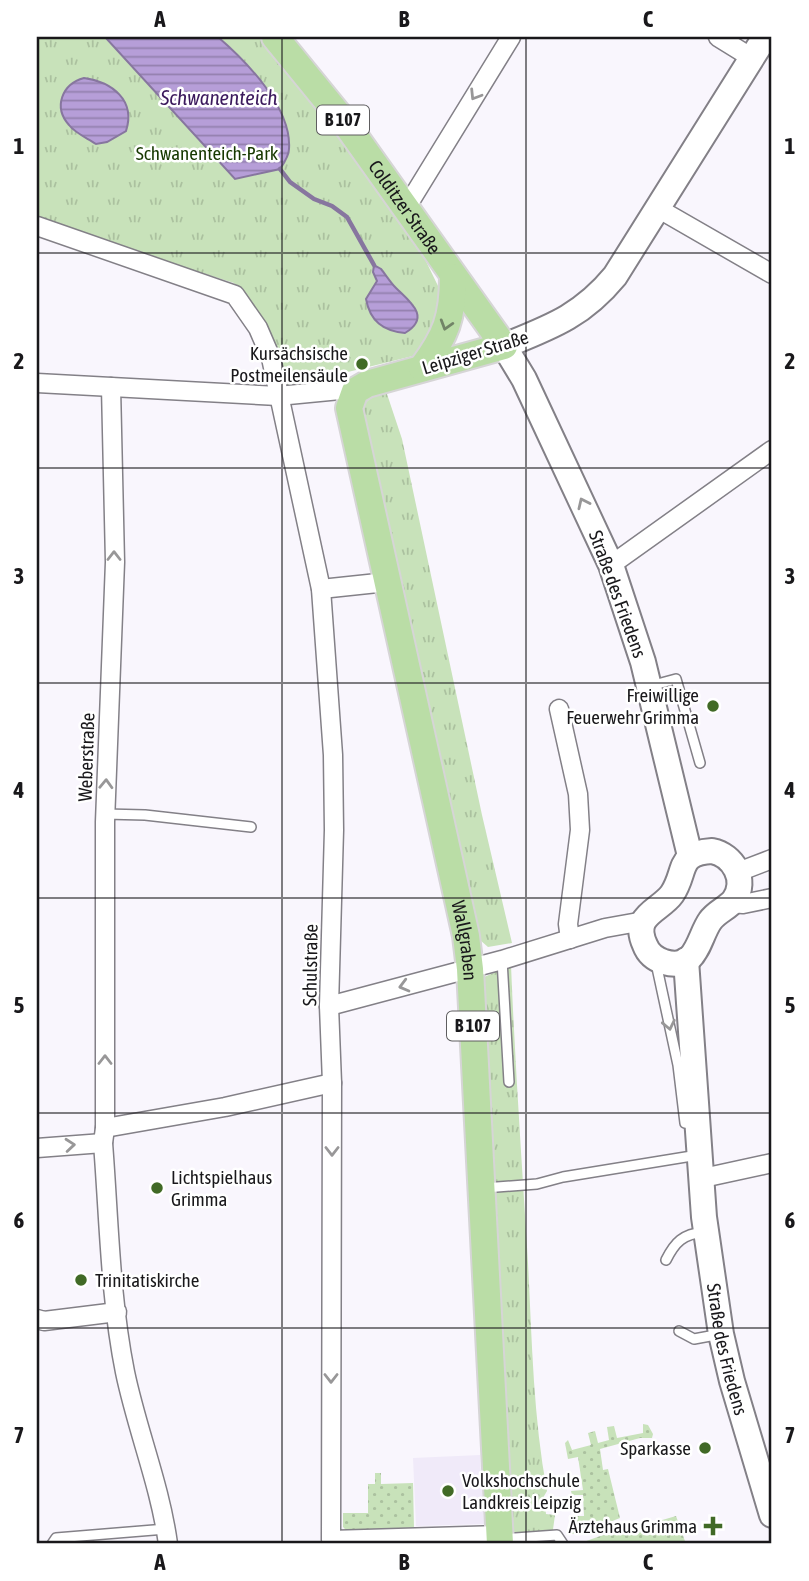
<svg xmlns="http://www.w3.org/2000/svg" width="809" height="1581" font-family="'Asap Condensed',sans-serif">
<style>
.built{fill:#f0eaf9}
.grass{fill:url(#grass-dots)}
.park{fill:url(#park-tufts)}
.water{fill:url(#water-rules);stroke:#87769f;stroke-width:2}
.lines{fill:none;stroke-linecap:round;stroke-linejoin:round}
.stream{stroke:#87769f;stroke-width:4.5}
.lane-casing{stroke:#838087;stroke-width:12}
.street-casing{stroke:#838087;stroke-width:21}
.secondary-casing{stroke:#838087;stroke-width:28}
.primary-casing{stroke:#d6d5d6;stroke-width:30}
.lane{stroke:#fff;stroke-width:9}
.street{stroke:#fff;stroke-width:18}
.secondary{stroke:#fff;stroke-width:24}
.primary{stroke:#badda6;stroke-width:26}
.oneway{stroke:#989798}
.oneway2{stroke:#728467}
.grid{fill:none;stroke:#19181b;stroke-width:2;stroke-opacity:0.55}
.poi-dot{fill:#416a26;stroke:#fff;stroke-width:2.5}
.labels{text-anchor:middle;stroke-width:5;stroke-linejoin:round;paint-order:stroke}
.shield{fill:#fff;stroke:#5e5d5f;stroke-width:2}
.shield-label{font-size:18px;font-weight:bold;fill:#19181b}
.park-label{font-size:19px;fill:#173800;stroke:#fff}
.street-label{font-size:19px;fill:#19181b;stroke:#fff}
.poi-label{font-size:19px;fill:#19181b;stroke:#fff;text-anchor:end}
.water-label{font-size:21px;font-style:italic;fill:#3c1a5d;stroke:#fff}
.neatline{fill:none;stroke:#19181b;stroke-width:2.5}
.grid-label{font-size:23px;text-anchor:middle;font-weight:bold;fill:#19181b}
</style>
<defs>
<pattern id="grass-dots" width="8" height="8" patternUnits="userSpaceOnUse" patternTransform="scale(1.75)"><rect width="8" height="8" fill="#c8e2ba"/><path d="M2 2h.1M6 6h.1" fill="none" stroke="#abc19f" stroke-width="1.8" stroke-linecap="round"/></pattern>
<pattern id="park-tufts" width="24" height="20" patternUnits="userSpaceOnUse" patternTransform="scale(1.75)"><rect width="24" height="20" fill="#c8e2ba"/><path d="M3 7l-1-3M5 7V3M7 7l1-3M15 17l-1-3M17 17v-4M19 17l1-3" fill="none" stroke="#abc19f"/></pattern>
<pattern id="water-rules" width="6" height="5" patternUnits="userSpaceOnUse" patternTransform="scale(1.75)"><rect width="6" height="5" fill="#b69ed8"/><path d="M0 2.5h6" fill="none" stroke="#9380ae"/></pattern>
</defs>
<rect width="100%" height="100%" fill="#f9f6fd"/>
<polygon class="built" points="480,1455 484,1524 416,1526 413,1458"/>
<g class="grass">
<polygon points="643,1424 648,1425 653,1434 652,1438 640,1438 600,1449 603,1470 608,1469 620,1518 584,1532 572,1534 570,1531 574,1516 584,1516 583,1495 572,1495 571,1491 583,1490 578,1457 568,1459 565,1443 568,1440 572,1450 591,1445 588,1433 595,1431 598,1443 609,1440 607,1427 614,1426 617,1438 643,1433"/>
<polygon points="375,1473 381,1473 381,1484 413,1483 414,1528 346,1530 343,1527 343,1513 368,1513 368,1484 375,1484"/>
<polygon points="676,1516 686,1544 578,1544 631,1525 635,1528"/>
</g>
<g class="park">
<polygon points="37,37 259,37 348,137 405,218 439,288 439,330 417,355 287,387 275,345 234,283 37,221"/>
<path d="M386,391L402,439L482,815L512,943L488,947L480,940L360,416C363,400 372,397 386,391Z"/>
<path d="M511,965C515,1065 522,1164 528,1263C532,1339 533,1416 547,1491L544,1496L546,1514L555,1515L551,1544H509L482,978Z"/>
</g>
<g class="water">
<path d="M105,37H218C247,62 292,108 289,149C289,156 284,163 280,169L235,179Z"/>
<path d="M84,78C112,82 136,100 126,131L107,142L96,144C87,138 75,133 69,125C53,107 62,84 84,78Z"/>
<path d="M374,265L381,269C386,275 390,282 396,288C409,301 432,317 405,333C383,331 370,321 366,299L377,281L373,272Z"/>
</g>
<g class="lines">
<polyline class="stream" points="280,169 290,182 314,199 332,206 347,217 374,265"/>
<defs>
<g id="lane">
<polyline points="650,686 676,679 700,763"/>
<polyline points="105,814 145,815 251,827"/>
<polyline points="502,960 509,1082"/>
<polyline points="656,963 678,1065 685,1123 697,1125"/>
<polyline points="484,1188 537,1184 563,1177 698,1155"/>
<path d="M666,1260C675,1242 683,1234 704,1232"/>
<polyline points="679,1331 694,1339 721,1334"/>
<polyline points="501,1539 557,1535 563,1544"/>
<polyline points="52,1544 56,1538 166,1529"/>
</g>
<g id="street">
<polyline points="718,37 752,58"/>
<polyline points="406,208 511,37"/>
<polyline points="659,209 772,274"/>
<polyline points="37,226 235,295 258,328 271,358 321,589 333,755 334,830 329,1006 332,1083 331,1540 500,1535"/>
<polyline points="37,383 278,396 340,390 355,391"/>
<path d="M111,387L115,562L105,822V1128L103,1143C109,1219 110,1297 125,1372C137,1430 160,1485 168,1544"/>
<polyline points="611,565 772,450"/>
<polyline points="321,589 387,582"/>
<polyline points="559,709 578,794 580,830 568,924 570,939"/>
<polyline points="738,872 772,859"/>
<polyline points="731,903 743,904 772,898"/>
<polyline points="329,1006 502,960 605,928 644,921"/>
<polyline points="105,1128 225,1107 332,1083"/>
<polyline points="37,1148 103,1143"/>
<polyline points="703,1178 772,1163"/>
<polyline points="37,1319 44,1321 117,1312"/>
</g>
<g id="secondary">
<path d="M712,851C733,855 748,880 734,900C728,908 716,912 710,921C698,938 697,972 664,962C655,959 648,953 645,945C631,915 660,911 672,894C687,872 676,853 712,851Z"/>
<path d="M690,856L643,662L611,565L524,379L504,346C551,327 582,316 615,276L765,37"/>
<path id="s1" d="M686,960L704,1217L721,1334L732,1381L772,1515"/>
</g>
<g id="primary">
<path id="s2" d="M275,37L346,124L504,346L367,384L355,391L349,408L466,936L470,969L500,1544"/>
<path d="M422,368C446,336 453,317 453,277"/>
</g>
</defs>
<use href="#lane" class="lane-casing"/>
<use href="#street" class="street-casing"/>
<use href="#secondary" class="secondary-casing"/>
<use href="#primary" class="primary-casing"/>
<use href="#lane" class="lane"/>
<use href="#street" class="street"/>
<use href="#secondary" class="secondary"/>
<use href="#primary" class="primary"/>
</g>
<defs><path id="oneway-chevron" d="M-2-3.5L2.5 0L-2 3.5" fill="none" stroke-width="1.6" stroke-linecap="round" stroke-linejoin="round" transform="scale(1.75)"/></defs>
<g class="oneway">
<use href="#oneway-chevron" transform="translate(475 95) rotate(122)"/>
<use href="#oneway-chevron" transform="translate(583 503) rotate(-115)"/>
<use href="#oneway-chevron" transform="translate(114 556) rotate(-90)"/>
<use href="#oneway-chevron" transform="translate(106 784) rotate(-88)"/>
<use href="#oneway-chevron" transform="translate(404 986) rotate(165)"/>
<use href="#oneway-chevron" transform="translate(669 1025) rotate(78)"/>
<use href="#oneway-chevron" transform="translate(105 1060) rotate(-90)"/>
<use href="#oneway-chevron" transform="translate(70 1145) rotate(-5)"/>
<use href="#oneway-chevron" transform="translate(332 1151) rotate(90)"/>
<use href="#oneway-chevron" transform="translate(331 1378) rotate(90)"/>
</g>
<use class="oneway2" href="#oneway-chevron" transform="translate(446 325) rotate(107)"/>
<path class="grid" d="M282,37V1544M526,37V1544M37,253H772M37,468H772M37,683H772M37,898H772M37,1113H772M37,1328H772"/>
<g class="poi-dot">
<circle cx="362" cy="364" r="7"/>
<circle cx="713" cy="706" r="7"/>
<circle cx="157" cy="1188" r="7"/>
<circle cx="81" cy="1280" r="7"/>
<circle cx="705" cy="1448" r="7"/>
<circle cx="448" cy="1491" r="7"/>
<path d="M709.5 1515.5h7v7h7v7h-7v7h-7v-7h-7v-7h7z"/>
</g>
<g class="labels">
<g class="shield">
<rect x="317" y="105.5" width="52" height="29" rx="5"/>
<rect x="447" y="1011.5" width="52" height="29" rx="5"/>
</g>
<g class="shield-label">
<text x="343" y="126">B 107</text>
<text x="473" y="1032">B 107</text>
</g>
<g class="park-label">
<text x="207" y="160">Schwanenteich-Park</text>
</g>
<g class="street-label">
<text dy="7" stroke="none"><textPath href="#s2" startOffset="214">Colditzer Straße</textPath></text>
<text transform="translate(475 352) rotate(-17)" y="7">Leipziger Straße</text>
<text transform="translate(618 594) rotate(70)" y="7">Straße des Friedens</text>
<text transform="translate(86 757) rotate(-88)" y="7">Weberstraße</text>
<text dy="7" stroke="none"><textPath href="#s2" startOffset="1104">Wallgraben</textPath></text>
<text transform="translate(310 965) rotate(-89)" y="7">Schulstraße</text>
<text dy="7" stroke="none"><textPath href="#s1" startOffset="392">Straße des Friedens</textPath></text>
</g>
<g class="poi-label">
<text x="348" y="360">Kursächsische<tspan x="348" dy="22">Postmeilensäule</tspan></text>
<text x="699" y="702">Freiwillige<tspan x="699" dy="22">Feuerwehr Grimma</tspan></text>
<text x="171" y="1184" text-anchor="start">Lichtspielhaus<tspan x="171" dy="22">Grimma</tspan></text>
<text x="95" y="1287" text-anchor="start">Trinitatiskirche</text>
<text x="691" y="1455">Sparkasse</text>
<text x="462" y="1487" text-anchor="start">Volkshochschule<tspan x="462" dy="22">Landkreis Leipzig</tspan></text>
<text x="697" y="1533">Ärztehaus Grimma</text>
</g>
<g class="water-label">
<text x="219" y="105">Schwanenteich</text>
</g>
</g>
<rect width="809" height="1581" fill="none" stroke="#ffffff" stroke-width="77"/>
<rect x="38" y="38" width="732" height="1504" class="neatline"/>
<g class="grid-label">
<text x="160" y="27">A</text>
<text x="404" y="27">B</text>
<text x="648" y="27">C</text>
<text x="19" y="154">1</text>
<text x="790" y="154">1</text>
<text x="19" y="369">2</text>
<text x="790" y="369">2</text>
<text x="19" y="584">3</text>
<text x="790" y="584">3</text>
<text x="19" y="798">4</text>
<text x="790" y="798">4</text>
<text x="19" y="1013">5</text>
<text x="790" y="1013">5</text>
<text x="19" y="1228">6</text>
<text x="790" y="1228">6</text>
<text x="19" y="1443">7</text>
<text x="790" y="1443">7</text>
<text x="160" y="1570">A</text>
<text x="404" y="1570">B</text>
<text x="648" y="1570">C</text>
</g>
</svg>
